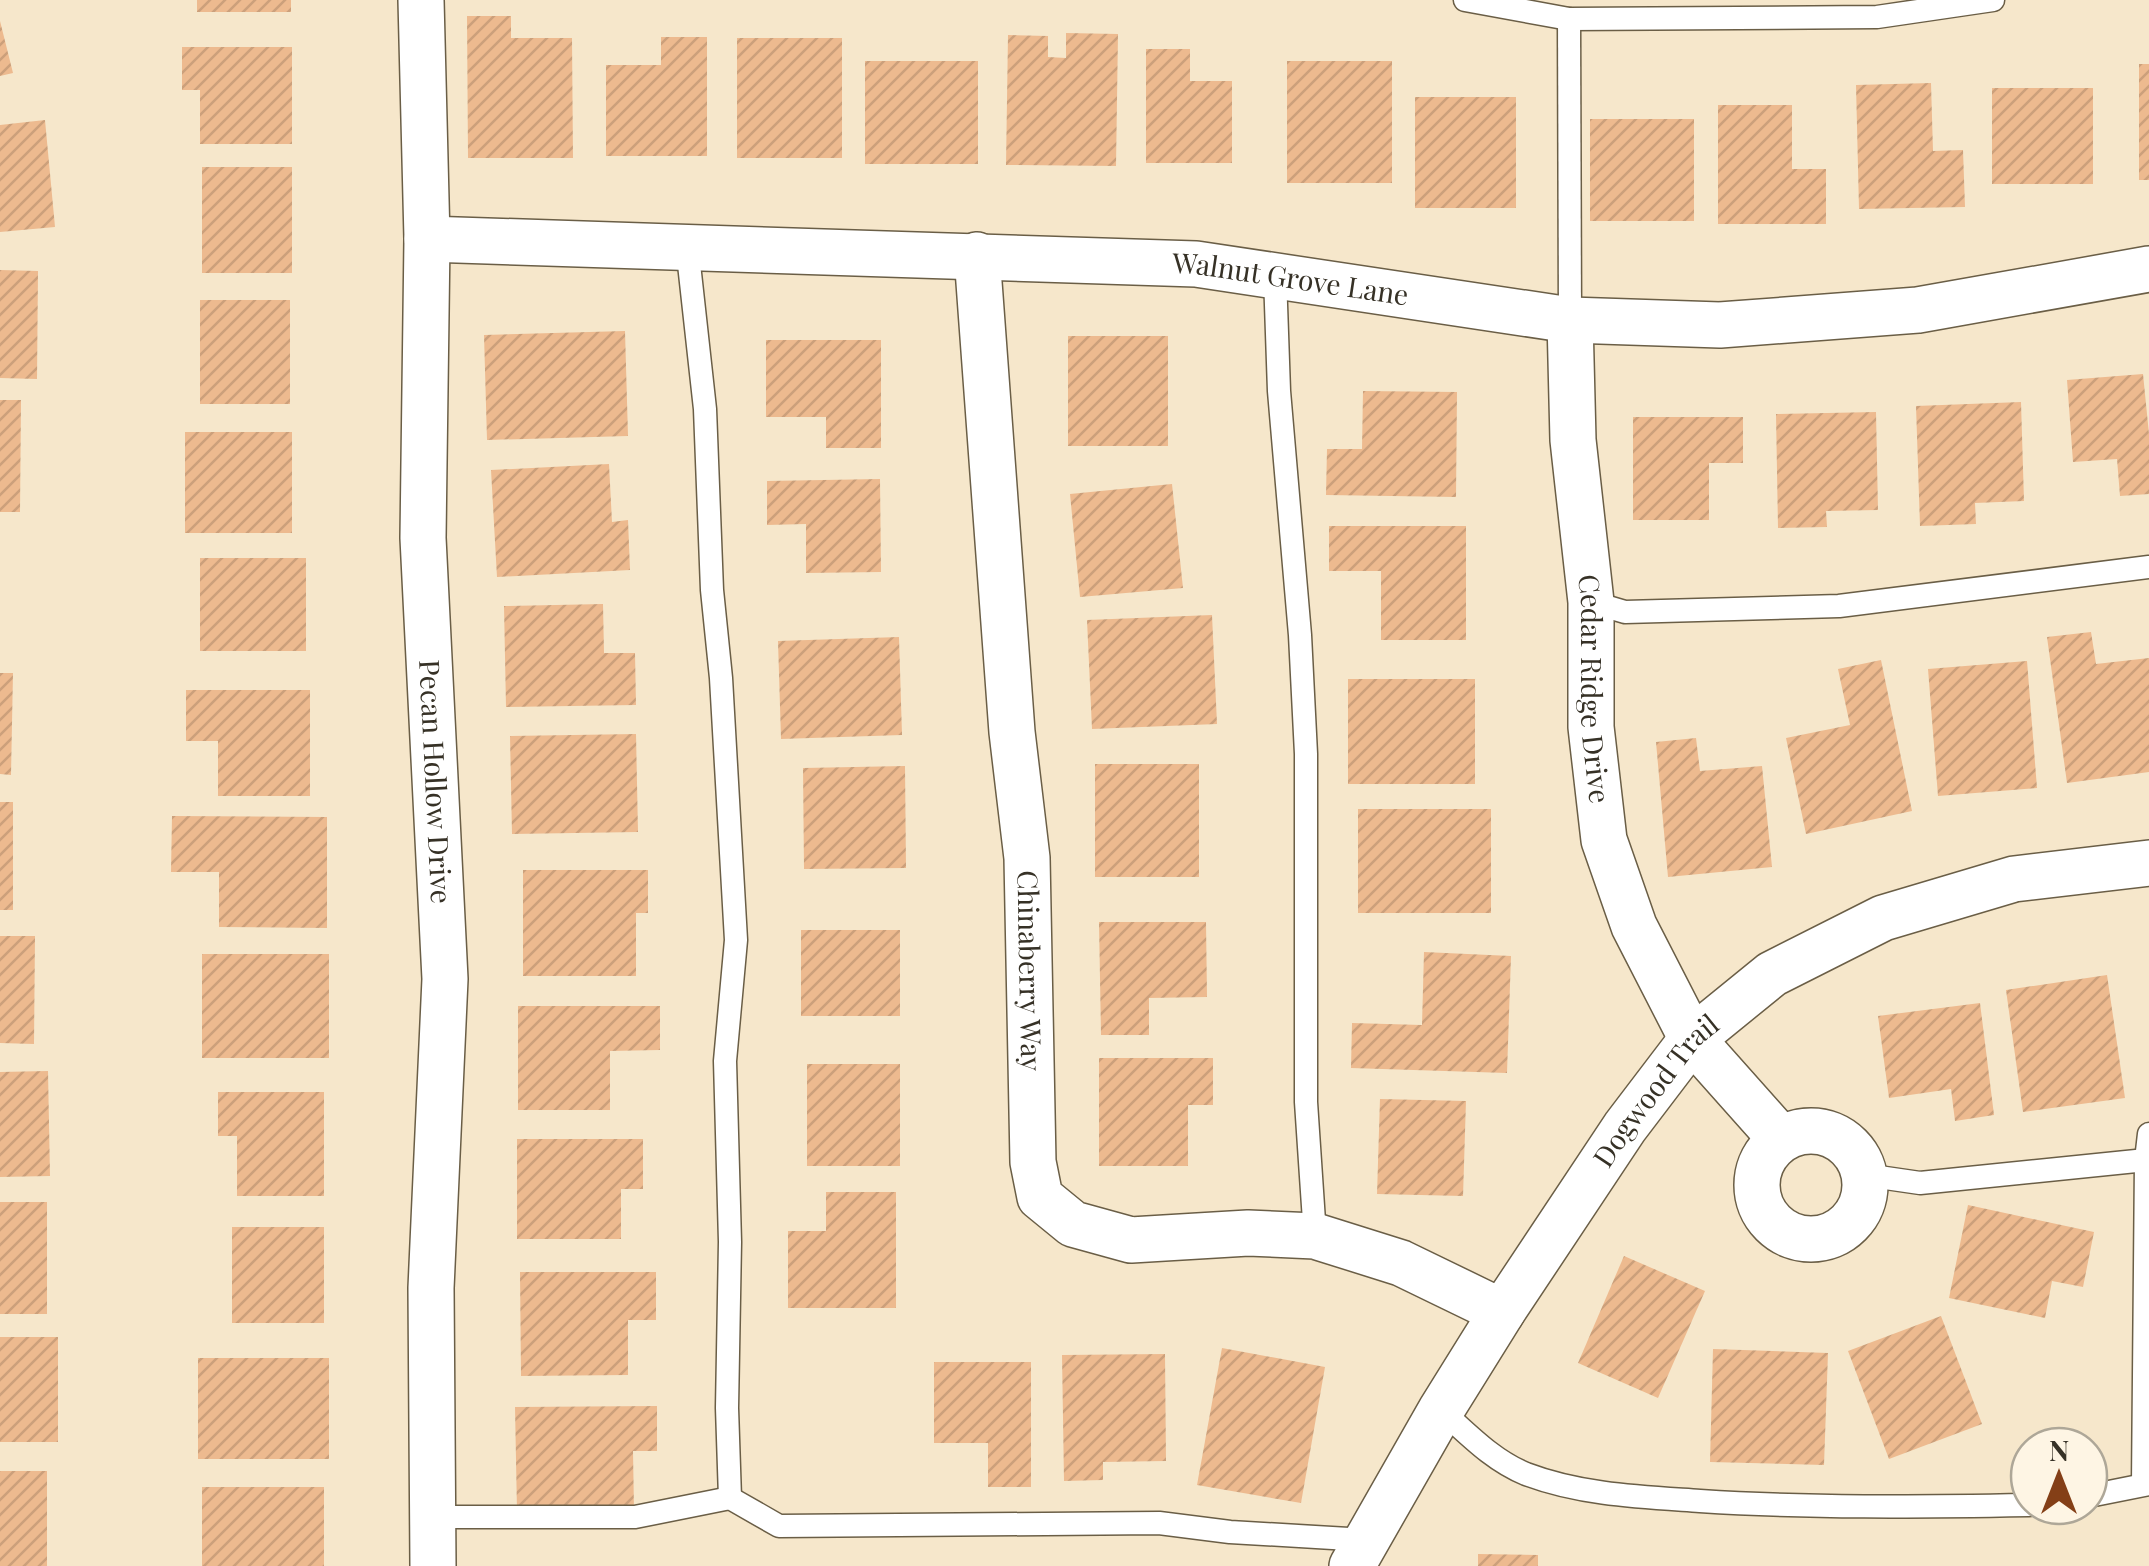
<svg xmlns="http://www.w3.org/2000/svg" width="2149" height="1566" font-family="'Playfair Display',serif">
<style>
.building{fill:url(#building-hatch)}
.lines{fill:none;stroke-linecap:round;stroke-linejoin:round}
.service-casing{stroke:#6a5e46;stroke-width:25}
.minor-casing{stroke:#6a5e46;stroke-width:48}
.service{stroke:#fff;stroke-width:22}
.minor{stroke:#fff;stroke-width:45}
.labels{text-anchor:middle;stroke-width:8;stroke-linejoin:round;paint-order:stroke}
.street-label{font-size:28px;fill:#363126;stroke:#fef5e4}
</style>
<defs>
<pattern id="building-hatch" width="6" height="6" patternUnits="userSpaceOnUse" patternTransform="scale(2.5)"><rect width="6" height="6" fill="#edba8f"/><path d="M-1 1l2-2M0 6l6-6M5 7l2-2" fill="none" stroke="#cca07b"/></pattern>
</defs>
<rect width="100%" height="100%" fill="#f6e7cb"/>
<g class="building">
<rect x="197" y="0" width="94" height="12"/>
<polygon points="467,16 511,16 511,38 572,38 573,158 468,158"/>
<polygon points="0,21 13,73 0,76"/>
<polygon points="1066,33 1118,34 1116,166 1006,165 1008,35 1048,36 1048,57 1066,58"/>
<polygon points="661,37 707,37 707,156 606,156 606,65 661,65"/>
<rect x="737" y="38" width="105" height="120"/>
<polygon points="182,47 292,47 292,144 200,144 200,90 182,90"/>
<polygon points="1146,49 1190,49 1190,81 1232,81 1232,163 1146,163"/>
<rect x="865" y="61" width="113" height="103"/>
<rect x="1287" y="61" width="105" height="122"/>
<rect x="2139" y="64" width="10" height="116"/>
<polygon points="1931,83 1933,151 1963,150 1965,207 1859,209 1856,85"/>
<rect x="1992" y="88" width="101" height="96"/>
<rect x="1415" y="97" width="101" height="111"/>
<polygon points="1718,105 1792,105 1792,169 1826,169 1826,224 1718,224"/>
<rect x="1590" y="119" width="104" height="102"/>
<polygon points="45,120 55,227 0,232 0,125"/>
<rect x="202" y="167" width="90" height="106"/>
<polygon points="0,270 38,271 37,379 0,378"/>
<rect x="200" y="300" width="90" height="104"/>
<polygon points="625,331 628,436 487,440 484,335"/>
<rect x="1068" y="336" width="100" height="110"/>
<polygon points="766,340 881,340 881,448 826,448 826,417 766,417"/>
<polygon points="2143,374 2149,434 2149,494 2120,496 2117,459 2073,462 2067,380"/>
<polygon points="1363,391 1457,392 1456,497 1326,495 1327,449 1362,449"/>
<polygon points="0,400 21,400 20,512 0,512"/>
<polygon points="2021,402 2024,501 1975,503 1976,524 1920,526 1916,406"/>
<polygon points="1876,412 1878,510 1826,511 1827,527 1778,528 1776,414"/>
<polygon points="1633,417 1743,417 1743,463 1709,463 1709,520 1633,520"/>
<rect x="185" y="432" width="107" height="101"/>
<polygon points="609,464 612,522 628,520 630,570 497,577 491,470"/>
<polygon points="880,479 881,572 806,573 806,524 767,525 767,481"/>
<polygon points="1172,484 1183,588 1080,597 1070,494"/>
<polygon points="1329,526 1466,526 1466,640 1381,640 1381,571 1329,571"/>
<rect x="200" y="558" width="106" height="93"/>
<polygon points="603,604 604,653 635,653 636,705 506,707 504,606"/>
<polygon points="1212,615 1217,724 1092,729 1087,620"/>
<polygon points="2091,632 2096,664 2149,658 2149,772 2067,783 2047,637"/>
<polygon points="899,637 902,735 781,739 778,641"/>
<polygon points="1881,660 1912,811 1806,834 1786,738 1850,725 1838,669"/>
<polygon points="2027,661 2037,788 1938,796 1928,669"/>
<polygon points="0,673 13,673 11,775 0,774"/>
<rect x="1348" y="679" width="127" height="105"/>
<polygon points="186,690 310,690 310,796 218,796 218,741 186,741"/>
<polygon points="636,734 638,832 512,834 510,736"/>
<polygon points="1696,738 1700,771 1762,766 1772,867 1668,877 1656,742"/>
<rect x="1095" y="764" width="104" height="113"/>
<polygon points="905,766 906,868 804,869 803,768"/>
<rect x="0" y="802" width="13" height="108"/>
<rect x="1358" y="809" width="133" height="104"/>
<polygon points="172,816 327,817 327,928 219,927 219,872 171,872"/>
<polygon points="523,870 648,870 648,913 636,913 636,976 523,976"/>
<polygon points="1099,922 1206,922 1207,997 1149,998 1149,1035 1101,1035"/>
<rect x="801" y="930" width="99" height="86"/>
<polygon points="0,936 35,936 34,1044 0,1043"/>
<polygon points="1424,952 1511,956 1507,1073 1351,1068 1352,1023 1422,1025"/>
<rect x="202" y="954" width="127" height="104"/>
<polygon points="2107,975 2125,1098 2023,1112 2006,990"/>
<polygon points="1980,1003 1994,1115 1955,1121 1951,1089 1889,1098 1878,1016"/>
<polygon points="518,1006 660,1006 660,1050 610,1051 610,1110 518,1110"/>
<polygon points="1099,1058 1213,1058 1213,1105 1188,1105 1188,1166 1099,1166"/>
<rect x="807" y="1064" width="93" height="102"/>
<polygon points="48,1071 50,1176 0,1177 0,1072"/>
<polygon points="218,1092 324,1092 324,1196 237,1196 237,1136 218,1136"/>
<polygon points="1380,1099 1466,1101 1463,1196 1377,1194"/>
<polygon points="517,1139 643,1139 643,1189 621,1189 621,1239 517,1239"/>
<polygon points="826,1192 896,1192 896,1308 788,1308 788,1231 826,1231"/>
<rect x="0" y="1202" width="47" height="112"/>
<polygon points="1968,1205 2094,1232 2083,1287 2052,1281 2045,1318 1949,1298"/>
<rect x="232" y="1227" width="92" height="96"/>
<polygon points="1624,1256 1705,1291 1658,1398 1578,1363"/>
<polygon points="520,1272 656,1272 656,1320 628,1320 628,1375 521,1376"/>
<polygon points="1941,1316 1982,1424 1889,1459 1848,1351"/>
<rect x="0" y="1337" width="58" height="105"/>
<polygon points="1222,1348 1325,1367 1301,1503 1197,1485"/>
<polygon points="1713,1349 1828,1353 1824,1465 1710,1462"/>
<polygon points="1165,1354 1166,1461 1103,1462 1103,1480 1064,1481 1062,1355"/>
<rect x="198" y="1358" width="131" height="101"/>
<polygon points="934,1362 1031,1362 1031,1487 988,1487 988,1443 934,1443"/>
<polygon points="657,1406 657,1451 633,1451 634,1511 517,1512 515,1407"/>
<rect x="0" y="1471" width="47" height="95"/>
<rect x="202" y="1487" width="122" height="79"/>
<polygon points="1478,1554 1538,1555 1538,1566 1478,1566"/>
</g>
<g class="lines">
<defs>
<g id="service">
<polyline points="1465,0 1569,19 1877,17 1993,0"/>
<polyline points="1569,19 1570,320"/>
<polyline points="687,246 705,409 712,590 721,678 736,940 725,1061 730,1242 727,1408 730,1498"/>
<polyline points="1275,276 1279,391 1300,635 1306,754 1306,1102 1315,1236"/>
<polyline points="1591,602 1625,612 1839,606 2149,567"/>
<polyline points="1865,1175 1920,1183 2146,1160"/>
<path d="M1441,1410C1468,1434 1492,1460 1526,1474C1581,1495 1642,1497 1700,1501C1809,1508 1919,1507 2029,1505"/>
<polyline points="2143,1484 2146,1160 2149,1134"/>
<polyline points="2089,1496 2149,1484"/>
<polyline points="432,1517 635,1517 730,1498 779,1526 1159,1523 1230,1532 1366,1540"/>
</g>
<g id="minor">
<path id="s1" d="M421,0L427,239L423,538L445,979L431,1288L433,1566"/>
<path id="s2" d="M427,239L1196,264L1570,320L1720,325L1918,310L2149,269"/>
<path id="s3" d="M977,255L1012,732L1027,858L1033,1162L1040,1197L1073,1224L1131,1240L1248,1233L1315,1236L1401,1263L1502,1312"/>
<path id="s4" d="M1570,320L1573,440L1591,602V727L1604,840L1634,926L1692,1039L1781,1139"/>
<circle cx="1811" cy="1185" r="54"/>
<path id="s5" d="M1352,1566L1441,1410L1502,1312L1625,1127L1692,1039L1772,974L1883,918L2014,879L2149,863"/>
</g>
</defs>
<use href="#service" class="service-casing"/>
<use href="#minor" class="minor-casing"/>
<use href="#service" class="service"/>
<use href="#minor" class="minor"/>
</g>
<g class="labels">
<g class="street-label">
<text dy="10" stroke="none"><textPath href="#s2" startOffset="865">Walnut Grove Lane</textPath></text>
<text dy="10" stroke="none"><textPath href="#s4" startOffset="370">Cedar Ridge Drive</textPath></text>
<text dy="10" stroke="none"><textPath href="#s1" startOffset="782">Pecan Hollow Drive</textPath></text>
<text dy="10" stroke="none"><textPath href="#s3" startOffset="718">Chinaberry Way</textPath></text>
<text dy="10" stroke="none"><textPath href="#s5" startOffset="565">Dogwood Trail</textPath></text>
</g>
</g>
<g transform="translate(2059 1476)"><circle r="48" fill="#fef5e4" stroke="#aea798" stroke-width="2.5"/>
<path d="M0-8L18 38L0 25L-18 38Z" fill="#843f17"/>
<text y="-15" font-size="28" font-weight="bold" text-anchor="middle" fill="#363126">N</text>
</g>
</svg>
